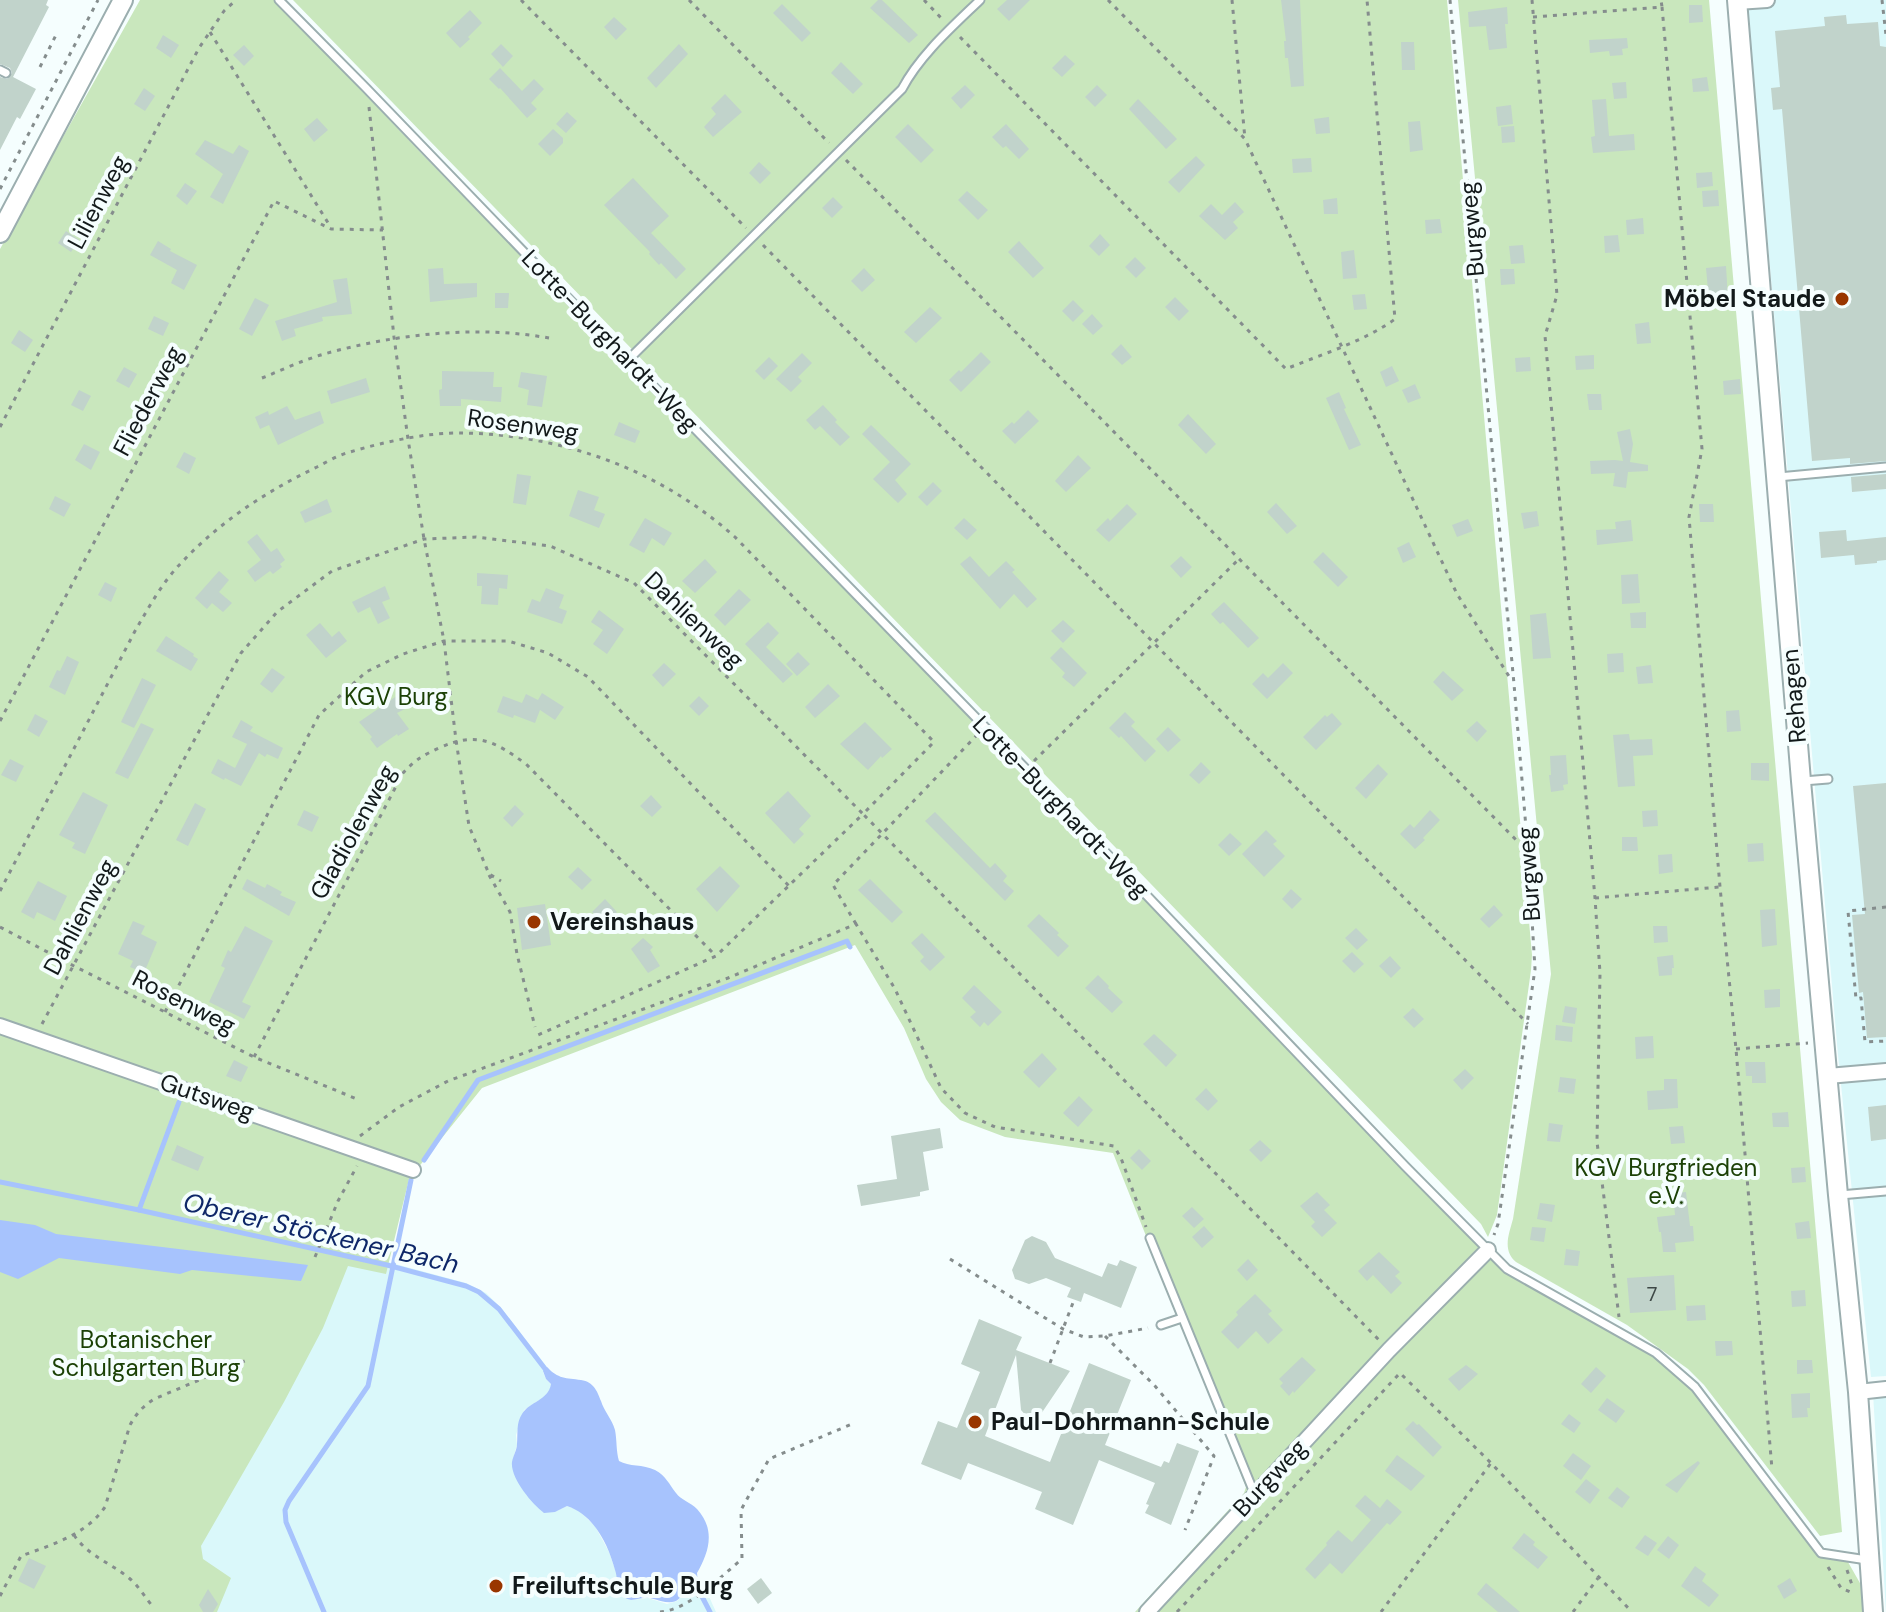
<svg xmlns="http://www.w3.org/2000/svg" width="1886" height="1612" font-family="'DM Sans',sans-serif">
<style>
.built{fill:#daf8fa}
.green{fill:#c9e7bd}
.water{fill:#a7c3fd}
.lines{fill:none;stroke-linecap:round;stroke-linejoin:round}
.stream{stroke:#a7c3fd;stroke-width:5}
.building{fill:#c1d3cb}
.service-casing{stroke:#9baeaf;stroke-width:11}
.minor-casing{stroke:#9baeaf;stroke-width:18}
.tertiary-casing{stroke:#9baeaf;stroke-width:22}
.path{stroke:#858d8d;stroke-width:3;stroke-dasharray:4 6;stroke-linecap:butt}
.service{stroke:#fff;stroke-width:7}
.minor{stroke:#fff;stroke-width:14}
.tertiary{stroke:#fff;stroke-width:18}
.poi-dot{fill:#993600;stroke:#f5fefe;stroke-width:3}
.labels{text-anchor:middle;stroke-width:8;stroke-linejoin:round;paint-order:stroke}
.number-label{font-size:20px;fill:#3e4846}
.street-label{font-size:24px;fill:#12191a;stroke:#f5fefe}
.poi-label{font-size:24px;font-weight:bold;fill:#12191a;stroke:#f5fefe;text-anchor:start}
.park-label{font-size:24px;fill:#1b4106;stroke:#f5fefe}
.water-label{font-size:26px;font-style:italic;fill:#0e2768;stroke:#f5fefe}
</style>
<rect width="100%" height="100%" fill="#f5fefe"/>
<g class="built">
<polygon points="1747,0 1886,0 1886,1376 1871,1377 1838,1055"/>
<polygon points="409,1179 388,1262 466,1283 486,1293 502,1309 547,1367 543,1372 546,1379 551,1384 550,1390 544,1397 524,1410 516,1435 517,1445 512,1463 555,1512 567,1506 578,1510 595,1526 609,1552 615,1569 618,1579 617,1587 630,1600 648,1598 667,1604 677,1601 683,1595 686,1586 693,1585 698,1587 698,1585 707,1592 716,1612 0,1612"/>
<polygon points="1886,1392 1886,1612 1873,1393"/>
</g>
<g class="green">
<polygon points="140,0 275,0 424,156 1507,1269 1656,1353 1695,1387 1820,1553 1844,1555 1873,1606 1873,1612 1135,1612 1244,1493 1246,1487 1113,1153 1005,1137 960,1120 941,1102 926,1079 904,1028 855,945 482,1088 409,1179 386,1274 348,1266 323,1328 284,1402 201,1546 203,1559 231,1578 217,1612 0,1612 0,249"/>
<polygon points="293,0 1447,0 1532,955 1531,970 1497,1215 1488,1237 1481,1224"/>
<path d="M1458,0H1709L1842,1532L1820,1536L1704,1385L1688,1369L1627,1325L1516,1262C1502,1250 1509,1234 1513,1219L1551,974Z"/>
</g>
<g class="water">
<polygon points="0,1220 35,1225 56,1234 308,1265 301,1281 192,1270 180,1274 59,1258 18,1279 0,1272"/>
<path d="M547,1367C558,1379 566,1378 581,1380C594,1382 597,1391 601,1401C604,1411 612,1419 615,1430C617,1440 616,1451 619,1461C629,1467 643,1464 655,1470C666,1476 669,1484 676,1493C681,1500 690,1502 697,1509C716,1530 709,1552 697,1573L698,1585L696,1590L693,1585L686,1586C679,1608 668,1603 650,1598C643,1597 637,1600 631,1600C626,1599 623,1596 619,1595C616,1586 618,1578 615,1570C608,1544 594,1515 567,1506L555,1512L544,1513C532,1504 510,1478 512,1462C513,1456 517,1450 517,1444C518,1433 516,1423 522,1414C530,1401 548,1401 551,1384L546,1379L543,1371Z"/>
</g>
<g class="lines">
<g class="stream">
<polyline points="424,1160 478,1080 847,941 850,947"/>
<polyline points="0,1182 139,1210 387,1265 466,1286 479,1292 499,1309 549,1374"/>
<polyline points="139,1210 179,1102"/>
<polyline points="696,1585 710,1612"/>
<polyline points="324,1612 286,1522 285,1510 289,1501 368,1386 411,1180"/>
</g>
</g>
<g class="building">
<polygon points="0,0 48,0 46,5 49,7 13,77 36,89 20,119 17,117 0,150 0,77 7,79 12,73 10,68 0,64"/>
<polygon points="878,0 882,0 918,35 909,43 870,8"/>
<polygon points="1007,0 1030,0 1009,21 997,9"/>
<polygon points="1281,0 1300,0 1304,86 1291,87 1288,58 1285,58 1284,41 1286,41"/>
<polygon points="782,4 811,33 802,42 773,13"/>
<polygon points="1689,5 1702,5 1703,22 1689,23"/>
<polygon points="1507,7 1508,24 1505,24 1507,48 1489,50 1486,26 1469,27 1468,12"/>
<polygon points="470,10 482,23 468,37 470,39 460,48 446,33"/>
<polygon points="1846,15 1847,24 1878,22 1880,46 1886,47 1886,461 1850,464 1850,458 1812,461 1782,109 1773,110 1771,88 1780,87 1775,31 1825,26 1824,17"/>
<polygon points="614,17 627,29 616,40 604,27"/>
<polygon points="163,35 179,45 171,58 156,48"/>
<polygon points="1627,38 1628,48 1622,49 1623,55 1610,56 1609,51 1590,53 1589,40"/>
<polygon points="1401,42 1414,42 1415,70 1402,70"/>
<polygon points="501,44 513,56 503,67 491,54"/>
<polygon points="679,44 688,54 656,88 647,78"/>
<polygon points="244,45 254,56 244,66 233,55"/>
<polygon points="1065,55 1075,64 1062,77 1052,68"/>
<polygon points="841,62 863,84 853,94 831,73"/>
<polygon points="500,68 522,91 534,79 544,89 531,103 537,109 527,118 500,88 499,89 489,79"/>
<polygon points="1707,77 1709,91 1693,92 1692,79"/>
<polygon points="1626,82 1627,98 1614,99 1612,83"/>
<polygon points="965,85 975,95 961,109 951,98"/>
<polygon points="1097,85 1107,95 1095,107 1085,97"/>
<polygon points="144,88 155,96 145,111 134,104"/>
<polygon points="725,94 742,112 713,137 704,127 716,114 711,108"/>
<polygon points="1138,99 1177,139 1166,149 1129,109"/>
<polygon points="1606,99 1609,136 1634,134 1635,150 1593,153 1591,137 1595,136 1592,100"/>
<polygon points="1511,105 1513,124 1498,126 1496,107"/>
<polygon points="567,112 577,121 566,133 556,124"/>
<polygon points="1329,117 1330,133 1316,134 1314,119"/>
<polygon points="317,118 328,130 314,142 304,129"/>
<polygon points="1420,121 1423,150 1410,152 1408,122"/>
<polygon points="908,124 934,150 921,163 895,137"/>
<polygon points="1006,124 1029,149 1019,159 1006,146 1003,148 992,137"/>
<polygon points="1514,126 1515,142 1502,143 1501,127"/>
<polygon points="553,129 563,138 563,143 550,156 538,144"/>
<polygon points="205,140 233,154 239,145 249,151 223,204 210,197 223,174 195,154"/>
<polygon points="1196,156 1205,165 1179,193 1168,182"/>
<polygon points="1311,158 1312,172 1293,173 1292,159"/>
<polygon points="759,162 771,173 760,184 749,173"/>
<polygon points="1712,172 1713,186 1697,188 1696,173"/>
<polygon points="633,178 669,216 651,233 686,269 676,279 661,263 659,265 649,254 650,252 604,205"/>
<polygon points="185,183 197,191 187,205 176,196"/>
<polygon points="1718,190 1719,206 1703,207 1702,191"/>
<polygon points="967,191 988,210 978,220 958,200"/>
<polygon points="833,197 843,207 832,218 822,208"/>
<polygon points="1337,198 1338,214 1324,214 1323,200"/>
<polygon points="1235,202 1244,212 1233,222 1238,228 1225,240 1199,216 1211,204 1222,215"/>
<polygon points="1643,218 1644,234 1627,235 1626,220"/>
<polygon points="1440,219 1442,233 1426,234 1425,220"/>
<polygon points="66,231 79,240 71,252 58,243"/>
<polygon points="1100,234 1110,245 1099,256 1089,246"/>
<polygon points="1618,235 1620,252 1605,253 1604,236"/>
<polygon points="158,241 171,249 170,251 197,265 184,290 171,283 177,270 150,255"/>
<polygon points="1019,241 1044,268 1033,278 1008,252"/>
<polygon points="1523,245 1525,263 1511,264 1509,246"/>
<polygon points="1354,250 1357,278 1343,279 1341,252"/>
<polygon points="1135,257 1146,268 1136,278 1125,267"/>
<polygon points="1726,266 1728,299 1709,301 1706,268"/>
<polygon points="443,268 444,284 477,283 477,297 430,302 428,269"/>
<polygon points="864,268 875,280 862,292 851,281"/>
<polygon points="1500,269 1514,269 1515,284 1501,285"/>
<polygon points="347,278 352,314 322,317 323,321 294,329 296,336 282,341 275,321 337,302 333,280"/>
<polygon points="495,293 509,293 508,308 495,308"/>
<polygon points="1365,294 1367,309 1354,310 1352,295"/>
<polygon points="1175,297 1189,311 1179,321 1165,307"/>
<polygon points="255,298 269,305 252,336 239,329"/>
<polygon points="1073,300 1084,311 1073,322 1062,311"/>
<polygon points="930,307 942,318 916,343 904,332"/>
<polygon points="1092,314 1103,326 1093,335 1082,324"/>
<polygon points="154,316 169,323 163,336 148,329"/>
<polygon points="1649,322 1651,343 1637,344 1635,324"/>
<polygon points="19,330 33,340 25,352 11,343"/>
<polygon points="1121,344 1132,357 1122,365 1111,354"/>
<polygon points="981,352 991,362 961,392 949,380 959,370 961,372"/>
<polygon points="802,353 812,363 798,377 802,381 791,392 776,379"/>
<polygon points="1594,355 1594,369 1576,370 1575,356"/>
<polygon points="769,357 778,366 764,380 755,371"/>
<polygon points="1530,357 1531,371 1516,372 1515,358"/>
<polygon points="1392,366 1399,381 1386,387 1380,372"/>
<polygon points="124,367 137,374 129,388 116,381"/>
<polygon points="442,371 494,372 493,387 502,387 501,402 461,399 461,406 440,406 439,390 442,389"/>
<polygon points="521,372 547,376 542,407 527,405 529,390 518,387"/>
<polygon points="366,378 370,392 331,404 327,391"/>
<polygon points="1740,379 1741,394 1724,395 1723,381"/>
<polygon points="1415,384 1421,398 1408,403 1402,390"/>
<polygon points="79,390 91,396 83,411 71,405"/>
<polygon points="1339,392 1346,408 1344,409 1361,445 1349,450 1326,398"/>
<polygon points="1587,394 1601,394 1602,410 1589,410"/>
<polygon points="823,405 837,420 835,422 850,437 840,446 820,426 815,430 806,420"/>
<polygon points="287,406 295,420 320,411 324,423 278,445 269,425 260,429 255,417 268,411 269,415"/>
<polygon points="1028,410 1039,421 1015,444 1002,431 1012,422 1014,424"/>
<polygon points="1188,414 1216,444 1206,454 1178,425"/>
<polygon points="619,422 640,431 635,443 614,435"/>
<polygon points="871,425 911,464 895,480 907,494 898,503 873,479 890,462 862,434"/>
<polygon points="1630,429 1633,444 1630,462 1648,465 1648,471 1628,472 1626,488 1613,486 1615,473 1591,474 1590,461 1615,460 1623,461 1617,432"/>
<polygon points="84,444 100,452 91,470 75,460"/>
<polygon points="184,452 196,458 189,474 176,467"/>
<polygon points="1078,455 1091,468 1066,492 1055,481"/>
<polygon points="517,474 531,476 526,505 513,503"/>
<polygon points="1886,474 1886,489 1852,492 1851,477"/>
<polygon points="933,482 942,491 927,506 918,497"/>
<polygon points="578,490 599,497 594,510 605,514 599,528 569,516"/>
<polygon points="55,496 71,504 64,517 49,509"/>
<polygon points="327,499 332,512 305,523 300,512"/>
<polygon points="1276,503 1297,526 1287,534 1267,512"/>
<polygon points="1127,504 1137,514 1109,542 1096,530 1108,518 1110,521"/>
<polygon points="1699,504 1713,504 1714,522 1700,522"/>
<polygon points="1537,511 1539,526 1524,529 1521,513"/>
<polygon points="645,518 672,533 664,546 652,538 644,553 629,545"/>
<polygon points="964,518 977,530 967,540 954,528"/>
<polygon points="1468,519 1473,531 1457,537 1452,525"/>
<polygon points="1631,520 1633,541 1597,545 1596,530 1616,529 1615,522"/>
<polygon points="1846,530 1847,541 1886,537 1886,560 1877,561 1877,563 1855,565 1854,555 1821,558 1819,532"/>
<polygon points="257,534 271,552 277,548 285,560 280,564 282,567 273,574 270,571 255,582 247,571 261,560 247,542"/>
<polygon points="1409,542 1416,557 1403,563 1397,548"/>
<polygon points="1323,552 1348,577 1338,587 1313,562"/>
<polygon points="970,556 989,577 1006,561 1015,570 1012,572 1037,599 1027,608 1014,594 1000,609 960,564"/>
<polygon points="1181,556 1192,567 1181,578 1170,566"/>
<polygon points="705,559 717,572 695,593 682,581"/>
<polygon points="219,571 229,580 219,592 232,603 223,612 212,603 207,609 195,598"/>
<polygon points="477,573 508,575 507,589 499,588 498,605 481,604 482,586 477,586"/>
<polygon points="1638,574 1640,603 1622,604 1621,575"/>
<polygon points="105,582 117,588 111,602 98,595"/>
<polygon points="385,586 390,599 382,602 390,618 378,624 370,607 358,613 352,602"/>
<polygon points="546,588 564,595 559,608 567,611 562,624 527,612 532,599 540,602"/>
<polygon points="739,589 751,600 725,626 714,615"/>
<polygon points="1224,602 1259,638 1248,648 1223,622 1220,624 1211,614"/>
<polygon points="599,610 624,629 607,654 593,644 603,630 591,622"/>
<polygon points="1646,612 1646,628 1631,628 1630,613"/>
<polygon points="1546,613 1551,658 1533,659 1530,615"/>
<polygon points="1063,620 1075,631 1063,643 1051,631"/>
<polygon points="768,622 779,633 766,647 793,674 783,683 745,644"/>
<polygon points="320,623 332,637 339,631 347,641 326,658 306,635"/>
<polygon points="166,636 194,654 193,656 198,659 191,671 156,651"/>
<polygon points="1061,647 1087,673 1074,687 1062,677 1065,673 1050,658"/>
<polygon points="798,652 810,664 797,676 786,664"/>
<polygon points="1623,653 1624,672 1608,673 1607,654"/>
<polygon points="67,656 79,662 65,695 49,687 57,670 60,671"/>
<polygon points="664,663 676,674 663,687 652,675"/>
<polygon points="1283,663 1293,673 1267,699 1252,684 1263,673 1268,678"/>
<polygon points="1651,665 1653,683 1638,684 1636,667"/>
<polygon points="272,668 285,677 272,693 260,684"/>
<polygon points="1443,671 1464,690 1452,701 1433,682"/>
<polygon points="142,678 156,685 134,728 121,722"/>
<polygon points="828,684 840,696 815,718 805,707"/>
<polygon points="404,691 411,706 397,713 409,729 398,736 397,734 377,748 370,739 372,737 359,722"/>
<polygon points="542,693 564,707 555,720 540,710 535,723 514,715 513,718 497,712 503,696 522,703 526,694 538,700"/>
<polygon points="699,696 709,706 699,716 689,706"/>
<polygon points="1739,710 1741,731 1727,732 1726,711"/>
<polygon points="1125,712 1135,722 1131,726 1156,751 1145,762 1121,736 1119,738 1109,728"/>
<polygon points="1332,713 1342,724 1316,750 1303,737 1325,715 1327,717"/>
<polygon points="35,714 48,721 39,737 27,730"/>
<polygon points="241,720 253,727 250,731 283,748 278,759 267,754 265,757 259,753 241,786 225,778 224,780 211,773 218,759 235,768 247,744 232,737"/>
<polygon points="1477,721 1487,731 1477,742 1466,731"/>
<polygon points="865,722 892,749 882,758 881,756 868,770 840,744"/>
<polygon points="141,723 154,729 128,779 115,773"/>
<polygon points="1168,727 1181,740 1168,752 1156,739"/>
<polygon points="1629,734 1630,740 1652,739 1653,755 1633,756 1635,786 1618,787 1613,735"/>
<polygon points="1566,755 1568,784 1563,785 1564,790 1551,792 1549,775 1551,775 1550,756"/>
<polygon points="10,759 24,766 16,782 1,775"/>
<polygon points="1201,762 1211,772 1199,784 1189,775"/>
<polygon points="1751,763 1769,763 1769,781 1751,780"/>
<polygon points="1378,764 1388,774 1366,799 1355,788"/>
<polygon points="1886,783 1886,1037 1867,1038 1863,992 1859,993 1852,915 1865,914 1853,786"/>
<polygon points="788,791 811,816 799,829 804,834 794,844 765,813"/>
<polygon points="83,792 108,805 85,854 72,848 75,843 59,835"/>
<polygon points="651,795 662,807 652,817 640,806"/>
<polygon points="195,803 206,809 188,846 176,840"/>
<polygon points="515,805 524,814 512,827 503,818"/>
<polygon points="304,810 319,817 312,832 297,825"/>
<polygon points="1430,810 1440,820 1423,838 1425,840 1415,849 1400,834 1410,824 1414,828"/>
<polygon points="1657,810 1658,826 1643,827 1642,811"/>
<polygon points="935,812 990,868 995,863 1007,876 1003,881 1014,891 1005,901 925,821"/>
<polygon points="1266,830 1277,841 1273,844 1285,856 1264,877 1242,854"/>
<polygon points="1230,833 1242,844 1229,856 1218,845"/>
<polygon points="1622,837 1637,837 1638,851 1622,851"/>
<polygon points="1763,843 1764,861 1748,862 1747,844"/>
<polygon points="1672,854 1673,872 1659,874 1658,855"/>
<polygon points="720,866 740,886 717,912 696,889"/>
<polygon points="578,867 592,880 582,890 568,877"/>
<polygon points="247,879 265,888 267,884 282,892 280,895 296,902 289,916 242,889"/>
<polygon points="870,879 903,912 892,923 858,890"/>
<polygon points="38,881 67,896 55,921 37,912 34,919 21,912"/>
<polygon points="1291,889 1302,899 1292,909 1282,899"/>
<polygon points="605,899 617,912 605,924 592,912"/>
<polygon points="545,904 551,945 522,950 517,908"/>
<polygon points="1494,905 1503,915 1489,928 1480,919"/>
<polygon points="1775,909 1777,945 1762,947 1760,910"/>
<polygon points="1039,914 1059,933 1057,935 1069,946 1058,957 1027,926"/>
<polygon points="133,921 145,926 141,934 157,942 144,973 130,967 133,961 118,954"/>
<polygon points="245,926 273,941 242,1002 251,1006 244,1019 209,1002 225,968 221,966 228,950 231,952"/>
<polygon points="1653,926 1667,926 1668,942 1654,943"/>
<polygon points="1356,928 1368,940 1357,950 1345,938"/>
<polygon points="922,933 945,957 930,971 920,961 924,957 911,943"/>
<polygon points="643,938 653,947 650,950 660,966 648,973 631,949"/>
<polygon points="1352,952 1364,964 1354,973 1342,961"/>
<polygon points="1673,955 1674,968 1672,968 1672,975 1659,976 1657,957"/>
<polygon points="1390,956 1401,968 1391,978 1379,966"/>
<polygon points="1098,975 1109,986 1108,988 1123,1002 1112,1013 1085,988"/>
<polygon points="974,985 1002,1012 988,1026 984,1022 980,1027 970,1017 976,1012 962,998"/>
<polygon points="1780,989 1780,1007 1765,1008 1764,990"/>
<polygon points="1565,1006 1577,1008 1575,1024 1562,1022"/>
<polygon points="1413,1008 1424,1019 1414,1028 1403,1017"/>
<polygon points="1556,1025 1573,1027 1572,1042 1555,1040"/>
<polygon points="1154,1034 1177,1055 1166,1067 1143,1044"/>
<polygon points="1653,1036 1654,1058 1636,1059 1635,1037"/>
<polygon points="1042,1053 1057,1069 1039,1088 1023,1072"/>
<polygon points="234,1060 248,1067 241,1082 226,1076"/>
<polygon points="1745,1062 1765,1062 1766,1083 1752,1083 1752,1076 1746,1076"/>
<polygon points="1465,1069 1474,1078 1462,1090 1453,1080"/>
<polygon points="1560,1077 1576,1079 1574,1094 1558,1092"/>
<polygon points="1664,1079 1677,1079 1678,1108 1648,1110 1647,1091 1664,1090"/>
<polygon points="1206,1088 1218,1101 1208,1111 1195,1099"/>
<polygon points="1079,1096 1093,1110 1078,1127 1063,1113"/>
<polygon points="1886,1105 1886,1139 1871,1141 1868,1107"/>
<polygon points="1788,1112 1789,1127 1773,1127 1772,1113"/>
<polygon points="1549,1123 1563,1125 1560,1142 1547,1141"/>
<polygon points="1683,1126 1685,1143 1671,1144 1669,1127"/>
<polygon points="940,1128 943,1148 923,1152 929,1190 920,1192 920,1196 861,1206 857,1185 897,1179 891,1136"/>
<polygon points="1260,1140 1272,1151 1261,1162 1249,1150"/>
<polygon points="177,1145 204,1157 198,1171 171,1160"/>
<polygon points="1139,1149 1151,1161 1142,1170 1130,1158"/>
<polygon points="1805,1167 1806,1182 1792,1183 1791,1168"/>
<polygon points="1317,1192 1330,1205 1324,1210 1337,1223 1322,1237 1311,1226 1315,1222 1300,1206"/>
<polygon points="1686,1192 1690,1226 1693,1226 1694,1241 1675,1243 1676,1252 1663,1252 1661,1232 1659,1232 1657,1217 1675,1215 1673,1193"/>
<polygon points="1540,1203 1555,1205 1552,1222 1537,1219"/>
<polygon points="1192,1207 1204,1219 1194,1228 1182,1216"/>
<polygon points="1809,1221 1811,1238 1797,1239 1795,1223"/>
<polygon points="1204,1226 1214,1237 1202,1248 1192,1237"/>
<polygon points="1532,1227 1546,1228 1544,1242 1530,1240"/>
<polygon points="1032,1236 1046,1242 1055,1258 1102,1277 1108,1263 1117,1266 1120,1260 1137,1267 1121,1308 1084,1293 1081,1302 1067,1297 1071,1288 1046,1278 1029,1284 1015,1279 1012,1270 1025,1240"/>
<polygon points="1566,1249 1580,1251 1578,1266 1564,1265"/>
<polygon points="1379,1252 1400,1272 1395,1276 1402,1283 1391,1294 1373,1275 1367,1281 1358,1271"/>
<polygon points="1248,1259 1258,1270 1247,1281 1237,1270"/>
<polygon points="1674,1275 1676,1310 1630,1313 1627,1278"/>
<polygon points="1805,1290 1806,1306 1792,1307 1791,1291"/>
<polygon points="1255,1294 1272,1311 1268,1314 1283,1330 1268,1344 1256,1331 1238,1349 1221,1332 1238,1315 1236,1312"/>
<polygon points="1705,1305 1706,1320 1687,1321 1686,1306"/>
<polygon points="979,1319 1022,1337 1016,1350 1070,1371 1041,1414 1035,1418 1028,1418 1021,1410 1016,1355 985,1436 1050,1462 1089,1363 1131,1380 1105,1445 1161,1467 1164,1461 1169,1463 1177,1443 1199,1451 1171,1525 1145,1513 1149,1505 1146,1504 1155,1483 1099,1460 1073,1525 1035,1509 1042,1492 999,1475 968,1463 961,1480 921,1464 938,1421 957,1428 980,1372 961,1364"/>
<polygon points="1715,1341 1732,1341 1733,1355 1716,1356"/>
<polygon points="1302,1357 1316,1370 1294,1393 1293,1391 1289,1396 1280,1386 1283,1383 1279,1379"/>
<polygon points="1797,1360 1812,1360 1813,1373 1797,1374"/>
<polygon points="1466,1365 1478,1374 1459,1391 1448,1379"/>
<polygon points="1596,1367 1606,1376 1591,1393 1581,1384"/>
<polygon points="1810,1393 1810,1408 1807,1408 1808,1417 1792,1418 1791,1394"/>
<polygon points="1607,1398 1625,1411 1616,1423 1598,1410"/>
<polygon points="1569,1414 1581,1423 1574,1433 1561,1424"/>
<polygon points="1413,1421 1417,1425 1419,1424 1442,1447 1433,1457 1405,1429"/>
<polygon points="1573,1453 1591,1466 1581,1480 1563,1466"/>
<polygon points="1397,1455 1425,1476 1411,1491 1385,1471"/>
<polygon points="1698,1461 1700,1463 1677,1493 1665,1485"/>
<polygon points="1586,1479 1600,1490 1590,1504 1575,1492"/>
<polygon points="1617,1487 1630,1497 1622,1508 1608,1498"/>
<polygon points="1365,1495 1380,1508 1387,1499 1402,1512 1390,1525 1387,1523 1342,1574 1330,1563 1315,1579 1305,1569 1327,1545 1326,1543 1338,1530 1352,1542 1371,1520 1355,1506"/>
<polygon points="1524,1533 1535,1542 1533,1545 1548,1557 1538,1569 1512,1548"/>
<polygon points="1645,1535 1657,1543 1648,1556 1635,1548"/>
<polygon points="1668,1536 1679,1545 1669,1559 1657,1550"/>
<polygon points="29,1558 46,1566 34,1589 18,1581"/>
<polygon points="1695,1566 1706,1574 1702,1581 1719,1595 1709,1607 1681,1586"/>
<polygon points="761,1578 772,1593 758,1604 747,1589"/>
<polygon points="1790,1578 1797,1591 1784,1599 1777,1586"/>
<polygon points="1486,1583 1520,1612 1498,1612 1477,1594"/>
<polygon points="208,1589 218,1604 213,1612 203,1612 199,1605"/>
</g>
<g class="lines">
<defs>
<g id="service">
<polyline points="279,0 366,88 623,355 1026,769 1405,1166 1507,1269 1656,1353 1695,1387 1821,1553 1867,1560"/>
<polyline points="0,70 6,73"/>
<path d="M628,360L902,89C920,55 952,27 980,0"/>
<polyline points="1777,477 1886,467"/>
<polyline points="1803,781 1828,779"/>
<polyline points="1840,1195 1886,1191"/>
<polyline points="1150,1238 1255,1495"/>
<polyline points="1161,1325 1182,1318"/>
</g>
<g id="minor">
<polyline points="1737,2 1767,0"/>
<polyline points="0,1026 413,1170"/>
<polyline points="1828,1076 1886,1071"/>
<polyline points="1858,1392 1886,1389"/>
<polyline points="1147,1612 1389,1350 1488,1250"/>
</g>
<g id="tertiary">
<polyline points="1737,0 1801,781 1838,1195 1858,1392 1873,1612"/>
<polyline points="0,233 123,0"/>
</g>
</defs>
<use href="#service" class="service-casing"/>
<use href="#minor" class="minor-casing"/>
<use href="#tertiary" class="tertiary-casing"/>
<g class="path">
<polyline points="521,0 746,228"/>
<polyline points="689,0 829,143"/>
<polyline points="924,0 943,20"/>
<polyline points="1108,0 1245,139 1457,594 1512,681"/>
<polyline points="1232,0 1245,139"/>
<polyline points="1450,0 1514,684 1528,852 1535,969 1498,1224 1494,1235"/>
<polyline points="1532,0 1557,295 1545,336 1595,898 1600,973 1597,1142 1619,1317"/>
<polyline points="1882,0 1886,35"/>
<polyline points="1662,7 1702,449 1689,517 1720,887 1736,1049 1772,1469"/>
<polyline points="1533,17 1662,7 1661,0"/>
<polyline points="210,32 330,226"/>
<path d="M960,37L1286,369C1322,354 1363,342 1395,319L1367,0"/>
<polyline points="40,67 57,33"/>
<polyline points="369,107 394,337 408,439 424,539 444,641 456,740 469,826 489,874 501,881"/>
<polyline points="846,160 1528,852"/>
<polyline points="0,189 98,0"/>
<polyline points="763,245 1528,1024"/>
<path d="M262,378C282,370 303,360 324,354C396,334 475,325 549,338"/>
<polyline points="0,427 199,48 224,11 236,0"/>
<polyline points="0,721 274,201 331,229 383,230"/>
<polyline points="1034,761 1239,559"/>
<polyline points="489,875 510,912 517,954 535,1027"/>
<path d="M0,891L135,631C149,607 163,581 183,561C221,521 267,491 317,467C327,462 338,455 350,452C383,442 429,432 463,433C564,435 660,470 735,537L934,742L863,814L1379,1340"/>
<polyline points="1595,898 1719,887"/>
<polyline points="1886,907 1848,911 1856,999 1861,998 1865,1042 1886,1041"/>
<polyline points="856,924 833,885 976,736"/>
<polyline points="0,927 74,966 254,1057 357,1099"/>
<polyline points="165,1012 319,715 366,672 403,654 444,641 508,641 548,653 588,677 789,886"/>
<polyline points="42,1024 241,653 277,612 332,571 424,539 476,537 550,546 634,583 863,814 716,956 538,1035"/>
<polyline points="1736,1049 1808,1043"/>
<path d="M254,1057L403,773C416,759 422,756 439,748C477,731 494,741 526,764L716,956"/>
<polyline points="360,1136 399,1107 448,1081 728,978 856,924 895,989 941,1088 965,1113 995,1127 1114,1146 1121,1158 1146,1227"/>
<polyline points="315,1257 338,1201 357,1166"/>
<polyline points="950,1259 1063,1329 1084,1337 1105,1336 1148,1328"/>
<polyline points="1105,1336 1155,1386 1214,1456 1185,1530"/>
<polyline points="1050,1363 1074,1300"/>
<path d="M74,1535C88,1556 111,1563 129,1578C139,1586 146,1599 154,1608"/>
<polyline points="1828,1567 1841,1588 1855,1594"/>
<polyline points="1847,1570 1852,1585"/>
<path d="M0,1596L21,1556C51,1545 86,1535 105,1507L130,1425C136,1414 143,1406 154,1399L247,1360"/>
<path d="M660,1612C690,1609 719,1578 742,1559L741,1510L769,1459L852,1424"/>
<polyline points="1177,1612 1400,1373 1491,1463 1632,1612"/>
<polyline points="1381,1612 1491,1463"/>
<polyline points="1573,1612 1598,1578"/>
</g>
<use href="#service" class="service"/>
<use href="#minor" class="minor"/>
<use href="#tertiary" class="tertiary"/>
</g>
<g class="poi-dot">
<circle cx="1842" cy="299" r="8"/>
<circle cx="534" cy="922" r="8"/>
<circle cx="975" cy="1422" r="8"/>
<circle cx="496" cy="1586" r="8"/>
</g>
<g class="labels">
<g class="number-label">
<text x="1652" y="1301">7</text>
</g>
<g class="street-label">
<text transform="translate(98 202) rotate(-62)" y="8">Lilienweg</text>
<text transform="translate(1472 229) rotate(-95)" y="8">Burgweg</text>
<text transform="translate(610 341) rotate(46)" y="8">Lotte-Burghardt-Weg</text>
<text transform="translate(148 401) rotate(-62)" y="8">Fliederweg</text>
<text transform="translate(523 425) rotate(8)" y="8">Rosenweg</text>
<text transform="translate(694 620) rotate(44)" y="8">Dahlienweg</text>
<text transform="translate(1794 696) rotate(-95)" y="8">Rehagen</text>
<text transform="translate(1061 807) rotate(46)" y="8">Lotte-Burghardt-Weg</text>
<text transform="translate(353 832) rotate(-61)" y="8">Gladiolenweg</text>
<text transform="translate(1529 874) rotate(-94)" y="8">Burgweg</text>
<text transform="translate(80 917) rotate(-62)" y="8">Dahlienweg</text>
<text transform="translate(184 1002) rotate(27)" y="8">Rosenweg</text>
<text transform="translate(207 1097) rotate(19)" y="8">Gutsweg</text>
<text transform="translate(1270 1478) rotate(-47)" y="8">Burgweg</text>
</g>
<g class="poi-label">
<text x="1826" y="307" text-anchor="end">Möbel Staude</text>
<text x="550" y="930">Vereinshaus</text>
<text x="991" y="1430">Paul-Dohrmann-Schule</text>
<text x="512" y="1594">Freiluftschule Burg</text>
</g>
<g class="park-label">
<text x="396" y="705">KGV Burg</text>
<text x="1666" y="1176">KGV Burgfrieden<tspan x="1666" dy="28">e.V.</tspan></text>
<text x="146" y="1348">Botanischer<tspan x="146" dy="28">Schulgarten Burg</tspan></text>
</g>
<g class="water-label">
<text transform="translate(321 1233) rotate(13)" y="9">Oberer Stöckener Bach</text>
</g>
</g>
</svg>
